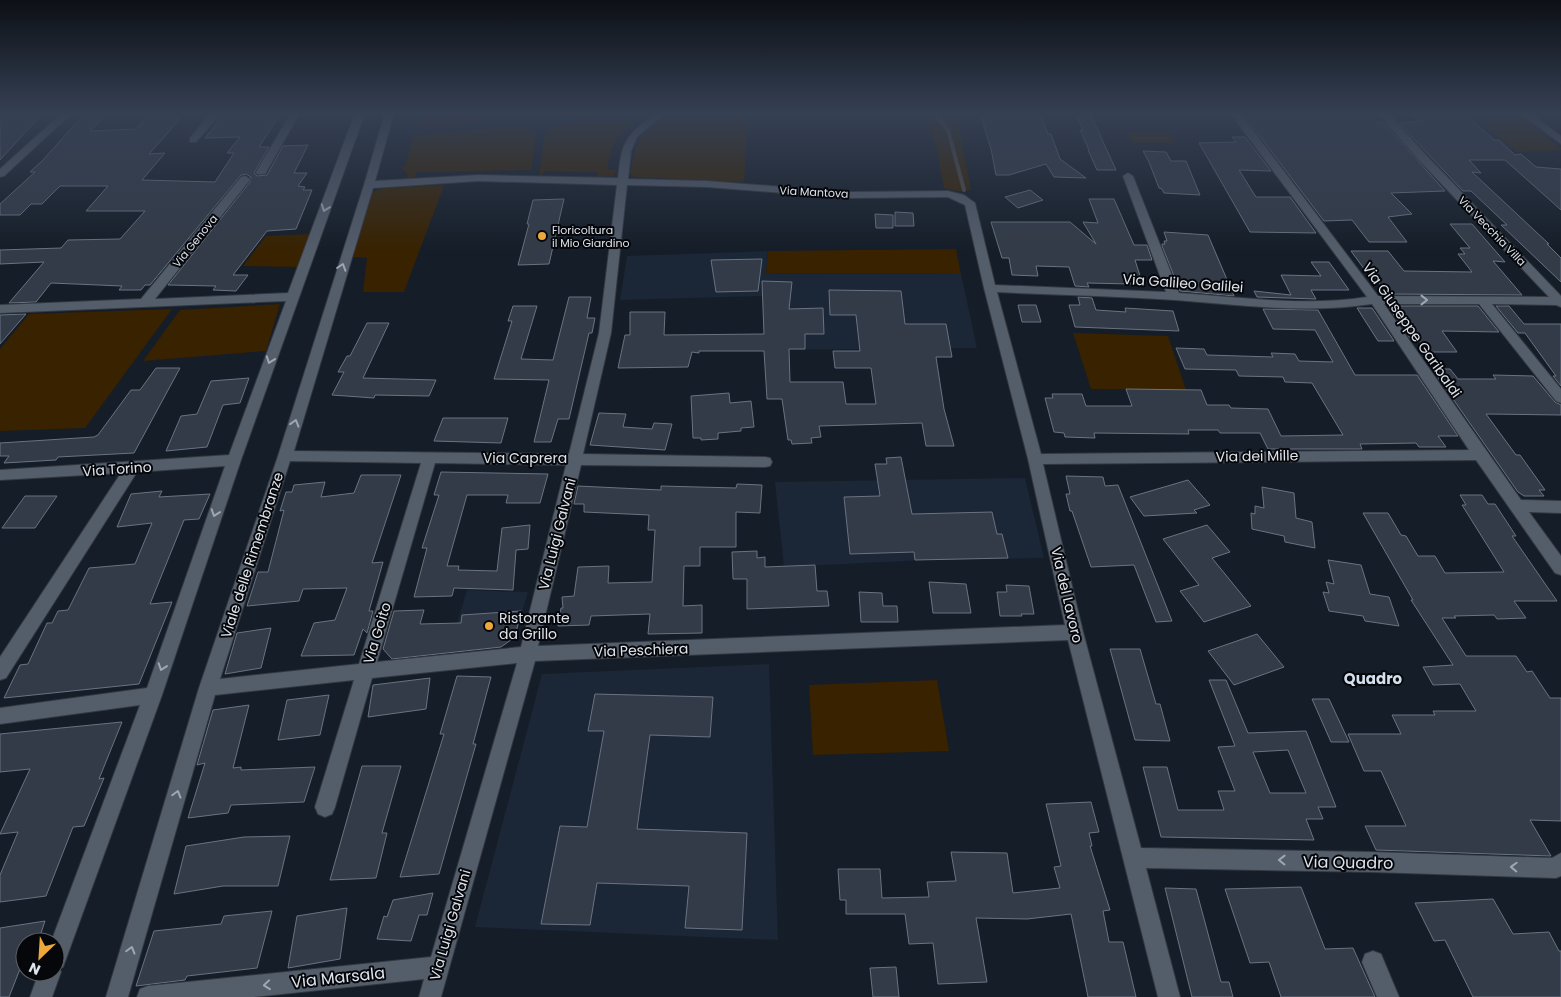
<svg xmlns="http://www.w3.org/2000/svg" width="1561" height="997" font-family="Poppins,sans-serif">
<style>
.built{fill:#1b2636}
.green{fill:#382200}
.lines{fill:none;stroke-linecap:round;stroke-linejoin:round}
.stream{stroke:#524b47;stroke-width:4}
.building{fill:#333b48;stroke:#697381;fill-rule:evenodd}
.minor-casing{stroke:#333840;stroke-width:2}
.minor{fill:#545d6a;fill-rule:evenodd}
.oneway{stroke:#a0a7b2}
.poi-dot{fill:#eda83b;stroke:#05070b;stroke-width:2}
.labels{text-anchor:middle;stroke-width:4;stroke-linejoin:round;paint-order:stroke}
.far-street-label{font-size:11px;fill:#dfe4ec;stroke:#05070b}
.far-poi-label{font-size:11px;fill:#dfe4ec;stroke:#05070b;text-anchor:start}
.street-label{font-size:14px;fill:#dfe4ec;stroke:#05070b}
.poi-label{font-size:14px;fill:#dfe4ec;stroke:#05070b;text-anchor:start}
.neighbourhood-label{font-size:15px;font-weight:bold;fill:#d4dfee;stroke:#05070b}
.near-street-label{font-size:16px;fill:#dfe4ec;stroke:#05070b}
</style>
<rect width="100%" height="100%" fill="#151d28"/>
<g class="built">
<polygon points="768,251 766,273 961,274 977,348 765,350 762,296 620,300 627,256"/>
<polygon points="1025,478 1044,558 925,560 784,567 775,482"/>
<polygon points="467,590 528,592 515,637 501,647 456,652 449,651"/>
<polygon points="769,664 778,940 475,927 542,674"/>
</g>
<g class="green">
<polygon points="424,113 632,113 551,117 540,122 526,119 420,127"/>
<path d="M669,113H748L744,182L635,177L630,174C633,162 634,145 642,136C649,126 662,123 669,113Z"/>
<polygon points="915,113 953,113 957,119 971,190 957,191 944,188 936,146 928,127"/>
<polygon points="1521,116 1561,148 1561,150 1517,152 1475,117"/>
<path d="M629,120L633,121C616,135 611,148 607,170H617L614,176L597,177L598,172L544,171L542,175H539L545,132L554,128L556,124Z"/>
<polygon points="524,126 527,130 536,134 531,170 417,172 415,177 408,179 407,173 400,167 405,166 414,135"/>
<polygon points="1127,132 1169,132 1175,143 1133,143"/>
<polygon points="444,185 404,292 363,292 367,258 352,257 372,192 384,188"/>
<polygon points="310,234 297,267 243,266 266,236"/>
<polygon points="956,249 961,274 766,273 768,251"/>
<polygon points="280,304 266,351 143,361 180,310"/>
<polygon points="172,309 85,428 0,431 0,349 29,314"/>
<polygon points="1073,333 1168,336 1186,390 1091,389"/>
<polygon points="937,680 949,751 813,755 809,685"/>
</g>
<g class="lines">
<polyline class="stream" points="934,113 948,130 964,190"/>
</g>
<g class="building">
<polygon points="25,113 43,113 0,160 0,118 4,115"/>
<polygon points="85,113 108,113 90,131 136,129 146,118 181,118 149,154 165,153 142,180 215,182 234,153 227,153 240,137 205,138 223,116 226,116 229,113 281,113 259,147 269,147 254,173 257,176 267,175 283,146 308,145 294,173 307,173 298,186 305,187 303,190 312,190 296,229 267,231 233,275 248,275 236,291 213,290 216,286 168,285 250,182 251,177 246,174 241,175 150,285 145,285 141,290 119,290 122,286 51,283 36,302 9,303 44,262 0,264 0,250 61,248 68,240 120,239 145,211 86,211 108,186 60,186 42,204 31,204 20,215 0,215 0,204 35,172 30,172 43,160"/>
<polygon points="980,113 1040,113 1048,134 1051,134 1060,159 1086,178 1054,177 1046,164 1009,175 996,175 991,149"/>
<polygon points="1076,113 1090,113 1116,170 1097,170 1088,150 1089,150 1080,130 1083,130"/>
<polygon points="1262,113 1369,113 1378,123 1384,123 1445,191 1391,193 1412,214 1388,217 1407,242 1369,242 1352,220 1324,221 1246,118 1266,118"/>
<polygon points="1410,113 1464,113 1494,140 1499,140 1515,155 1521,154 1536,167 1561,169 1561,210 1505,160 1469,160 1481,173 1472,172 1549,244 1547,244 1561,258 1561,282 1501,225 1507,225 1471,191 1463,191 1399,123 1420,122"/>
<polygon points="1232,137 1245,137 1271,171 1239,170 1256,197 1290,197 1316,233 1250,232 1199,143 1236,142"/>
<polygon points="1143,151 1166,152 1171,161 1186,161 1200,195 1164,193 1162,189 1159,188 1149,162"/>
<polygon points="1030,190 1043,200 1018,208 1005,197"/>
<polygon points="564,199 549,264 518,265 529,224 527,224 533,200"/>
<polygon points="1089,199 1114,199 1134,245 1147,245 1152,260 1135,260 1142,282 1130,282 1131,284 1087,283 1089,287 1075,286 1069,267 1036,266 1038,276 1012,275 1009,258 1002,258 991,222 1070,222 1096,244 1083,222 1098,223"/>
<polygon points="895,212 913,213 914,226 895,226"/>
<polygon points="875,214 893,215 893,228 876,228"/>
<polygon points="1450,224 1472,224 1505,262 1493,261 1522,295 1387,294 1370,270 1365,270 1351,251 1388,251 1404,271 1472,272 1458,254 1465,254 1460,248 1470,248"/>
<polygon points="1164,232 1208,235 1234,296 1180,291 1162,246 1162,244 1165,244 1164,241 1167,241"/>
<polygon points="762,259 758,291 716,292 711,260"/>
<polygon points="1311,262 1329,262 1349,290 1311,290 1316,299 1257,297 1254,291 1291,295 1281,275 1321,276"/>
<polygon points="762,281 792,282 789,309 823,308 824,334 805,334 805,349 789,349 790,382 843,382 846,404 876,404 871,368 835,368 833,351 860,351 856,315 830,315 829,290 901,291 905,324 946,324 952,357 936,357 944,409 954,446 926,446 922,423 819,426 821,437 811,438 812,443 792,444 791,440 788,440 782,399 767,399 764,351 699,351 699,353 692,352 688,367 618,368 625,335 630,335 630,312 665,312 664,335 764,334"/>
<polygon points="569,297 591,297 587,318 595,318 592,333 589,333 569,419 558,419 551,442 534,442 549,380 494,379 512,321 508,321 513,306 537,306 521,359 553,360"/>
<polygon points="1078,297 1092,298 1096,310 1126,312 1125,308 1173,311 1179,331 1075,327 1069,305 1080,305"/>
<polygon points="1018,305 1036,305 1041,322 1022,322"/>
<polygon points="1395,306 1478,306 1499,332 1442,331 1457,352 1428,352 1421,342 1412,341 1389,308 1397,308"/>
<polygon points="1496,306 1509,306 1524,324 1561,324 1561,386 1553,376 1556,376 1525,333 1518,333"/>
<polygon points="1357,308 1372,308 1394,341 1378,341"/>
<polygon points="1263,309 1318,310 1355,375 1417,375 1458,436 1438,436 1446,447 1419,447 1416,443 1360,444 1362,449 1268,449 1260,433 1220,433 1218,430 1188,430 1189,434 1094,433 1095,438 1065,437 1064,433 1054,432 1045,398 1053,398 1052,394 1082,394 1086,406 1132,406 1126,389 1201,390 1207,405 1229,405 1231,408 1268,409 1281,436 1343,435 1312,383 1285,382 1283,377 1239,376 1236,370 1185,369 1176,348 1204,349 1207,355 1273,357 1271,353 1295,354 1299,361 1333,362 1315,330 1273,329"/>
<polygon points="26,314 0,344 0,315"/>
<polygon points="367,323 389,323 363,378 436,380 429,396 375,395 374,398 332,395 344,372 338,372 347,356 350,356"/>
<polygon points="156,368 180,368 134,453 58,457 56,460 4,463 9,456 0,456 0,443 94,437 98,435 131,390 140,390"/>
<polygon points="1432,369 1450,369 1458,379 1496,379 1493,375 1533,376 1555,402 1561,405 1561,415 1486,414 1516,455 1520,455 1545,490 1539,490 1544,496 1524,496 1518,492"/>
<polygon points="249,378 240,403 223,405 207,447 166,451 181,416 197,414 211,381"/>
<polygon points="729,393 730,403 751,401 754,427 741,428 741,431 718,433 718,439 701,440 701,438 693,438 691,396"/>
<polygon points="599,413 626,414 623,427 652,429 654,423 672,424 665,450 590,445"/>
<polygon points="443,418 508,418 501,443 434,441"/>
<polygon points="901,457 912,514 992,512 997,534 1002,534 1008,558 915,560 914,552 850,554 844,497 880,496 875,464 887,464 886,458"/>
<polygon points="441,472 548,474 540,503 506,503 508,495 467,495 447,566 459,566 458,570 497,571 502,528 530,525 528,549 516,550 513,590 454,588 452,596 414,597 427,548 422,548 439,495 434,495"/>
<polygon points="361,475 401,475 372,563 383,562 369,611 373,611 367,633 363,629 354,655 301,656 314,623 335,620 347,588 303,589 299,601 247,606 258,572 268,572 284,510 280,511 286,492 292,492 294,485 325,482 321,497 354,493"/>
<polygon points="1066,476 1103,477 1105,486 1118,485 1172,621 1156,622 1134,565 1091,567 1072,511 1070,511 1066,494 1070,494"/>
<polygon points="1188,480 1210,505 1194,510 1197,513 1144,516 1130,497"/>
<polygon points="737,484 762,485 760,513 736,512 736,547 700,547 700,566 684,566 683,606 702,605 702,633 648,634 650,614 591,616 589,625 558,626 561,608 563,608 562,597 574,596 578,567 609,566 608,583 652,582 655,530 648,530 649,515 584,512 584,504 574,504 578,486 661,490 661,486 736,488"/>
<polygon points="1262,487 1294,493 1296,518 1312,522 1315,548 1285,542 1284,536 1252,529 1251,513 1255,514 1255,506 1264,508"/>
<polygon points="162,491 159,497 210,494 199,519 184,520 150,604 172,602 139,684 4,698 20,665 28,664 47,623 52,623 58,611 68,610 89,568 135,564 152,523 117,527 131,494"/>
<polygon points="1460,495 1482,495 1488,504 1495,504 1516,536 1512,536 1557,601 1514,601 1526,618 1497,619 1494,615 1454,616 1456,618 1442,618 1466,656 1516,656 1527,672 1532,671 1550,698 1561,698 1561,821 1530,820 1551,856 1376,850 1365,826 1406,826 1381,771 1364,771 1348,734 1401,734 1392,715 1435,715 1433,711 1476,711 1460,684 1433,685 1423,667 1453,665 1411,600 1413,600 1363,513 1388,513 1401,535 1406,536 1418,556 1435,556 1445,573 1504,572 1462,505 1466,505"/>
<polygon points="25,496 57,496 35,528 2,528"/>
<polygon points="1207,525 1230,552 1212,558 1251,606 1204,622 1180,591 1199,585 1163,539"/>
<polygon points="757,551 757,558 765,557 765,567 815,565 817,591 827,591 829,606 747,609 747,579 733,579 732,552"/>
<polygon points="1328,560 1361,565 1370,594 1389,597 1399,626 1365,621 1363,616 1329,611 1323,592 1329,593 1326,582 1334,584"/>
<polygon points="929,582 966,584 971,613 933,613"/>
<polygon points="1006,585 1029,586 1034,614 1021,614 1022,616 1000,616 997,592 1007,592"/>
<polygon points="859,592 882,593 883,606 897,606 898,622 861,622"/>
<polygon points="424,610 420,624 461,623 462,615 521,611 515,637 501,647 392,659 383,649 394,611"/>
<polygon points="271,628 261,668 225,674 237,633"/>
<polygon points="1257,634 1284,667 1234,685 1208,651"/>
<polygon points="1110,649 1140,649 1156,704 1160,704 1170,741 1135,740"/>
<polygon points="457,676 491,677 473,744 476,744 439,874 400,877 444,734 440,734"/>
<polygon points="430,678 426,709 368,717 373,685"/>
<path d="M1209,680H1226L1248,733L1306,731L1336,807H1318L1323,819H1306L1314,840L1161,837L1143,767H1167L1178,810H1224L1218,791H1235L1218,747L1235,746ZM1288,750L1306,793H1270L1253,752Z"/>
<polygon points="595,694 713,697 710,737 650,735 637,829 747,833 742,930 685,928 689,886 597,883 590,925 541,924 560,826 587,827 604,731 588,731"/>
<polygon points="329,695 320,735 278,740 287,700"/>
<polygon points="1312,699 1329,699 1349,742 1331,742"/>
<polygon points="249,705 233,768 241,767 241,770 315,767 304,802 231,805 228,813 188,818 205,763 197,765 213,710"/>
<polygon points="122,722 99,779 104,778 84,826 73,827 46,896 0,902 0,875 18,832 0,834 30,769 0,772 0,734"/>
<polygon points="362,766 401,766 382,833 387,833 376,878 330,880"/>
<polygon points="1091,802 1099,832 1089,833 1092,846 1090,846 1110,910 1103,911 1109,942 1123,942 1136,997 1088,997 1071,914 1027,919 976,918 987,982 938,984 933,943 909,944 905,914 846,914 846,900 840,900 838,869 880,869 882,898 929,897 927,882 956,881 951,852 1007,853 1013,893 1060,888 1054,867 1061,866 1046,804"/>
<polygon points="290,836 278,886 223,886 174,894 186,846 244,837"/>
<polygon points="1301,887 1325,949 1353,948 1375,997 1281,997 1269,962 1250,963 1225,889"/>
<polygon points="1165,888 1196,889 1221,982 1229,982 1233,997 1192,997"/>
<polygon points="433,893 427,915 419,915 411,941 377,939 384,916 387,917 393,900"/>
<polygon points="1493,899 1513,934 1549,932 1559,951 1561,951 1561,997 1473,997 1445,940 1434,941 1415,903"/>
<polygon points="347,908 340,959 288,968 297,916"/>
<polygon points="272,911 257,968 187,976 185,980 136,986 154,931 221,924 224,916"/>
<polygon points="45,921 38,942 25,942 25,968 20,969 9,997 0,997 0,928"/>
<polygon points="896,967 899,997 873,997 870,968"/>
</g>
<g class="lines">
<defs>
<g id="minor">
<polygon points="62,113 72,113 4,176 0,177 0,169"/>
<polygon points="211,113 221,113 196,142 190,142 190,138"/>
<polygon points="291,113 300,113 265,174 257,174 256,172"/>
<polygon points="355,113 365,113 241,460 162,695 66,959 63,967 59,968 61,972 52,997 30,997 39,972 55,972 55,942 51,942 140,705 0,724 0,708 147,688 225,466 137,472 6,678 0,680 0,657 121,473 0,480 0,470 229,455 286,301 0,313 0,305 141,299 241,177 245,176 250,179 249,181 155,299 288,293"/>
<path d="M385,113H394L375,181L478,175L618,178C621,153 621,141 642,124C650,117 655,113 665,113L637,137L631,151L628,179L707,181L847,192L948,191L964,195L975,203L995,285L1166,292L1123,176L1128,173L1133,176L1179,293C1241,297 1304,307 1367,297L1230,113H1240L1378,296L1549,297L1417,158L1378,113H1388L1425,154L1561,296V307L1556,305L1492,304L1561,389V403L1556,401L1479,304H1384L1521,500L1561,501V513L1529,512L1561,556V575L1555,573L1476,460L1043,464L1083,632L1141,848L1372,852L1552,858L1561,853V876L1556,878L1372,872L1146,868L1180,997H1158L1068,640L535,661L441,997H419L424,979L254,997H137L140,989L148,986L431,957L517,663L372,678L335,807L332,814L325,817L318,814L315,807L354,680L215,695L128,997H106L199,688L278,456L364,185ZM478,181L617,185L599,333L569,454L294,451L373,188ZM627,185L707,187L847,198L948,197L965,205L984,288L1028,459L1065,625L538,646L581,465L765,467L770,466L772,462L770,458L765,457L583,454L611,333ZM997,292C1056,295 1116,296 1175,300C1241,305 1306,314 1372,304L1469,450L1041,454ZM290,461L421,463L359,664L220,679ZM435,463L566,465L521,647L377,662Z"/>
<polygon points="1520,113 1530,113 1561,136 1561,144"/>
<polygon points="1373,951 1381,954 1399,997 1377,997 1362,962 1365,954"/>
</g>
</defs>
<use href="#minor" class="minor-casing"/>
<use href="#minor" class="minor"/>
</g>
<defs><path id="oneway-chevron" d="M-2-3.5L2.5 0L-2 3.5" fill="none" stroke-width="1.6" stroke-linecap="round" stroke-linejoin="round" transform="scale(1.25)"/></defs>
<g class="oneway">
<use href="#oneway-chevron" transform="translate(325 208) rotate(110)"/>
<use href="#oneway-chevron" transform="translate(342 267) rotate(-72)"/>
<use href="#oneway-chevron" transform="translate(1424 300)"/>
<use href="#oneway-chevron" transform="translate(270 360) rotate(110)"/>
<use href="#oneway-chevron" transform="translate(295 423) rotate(-73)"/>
<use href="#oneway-chevron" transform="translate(215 513) rotate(109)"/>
<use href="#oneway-chevron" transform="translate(162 667) rotate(109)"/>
<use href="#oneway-chevron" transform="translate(177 794) rotate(-74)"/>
<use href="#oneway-chevron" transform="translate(1282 860) rotate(-179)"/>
<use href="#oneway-chevron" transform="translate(1514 867) rotate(-178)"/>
<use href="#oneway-chevron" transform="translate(131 950) rotate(-74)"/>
<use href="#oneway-chevron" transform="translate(267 985) rotate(174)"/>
</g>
<linearGradient id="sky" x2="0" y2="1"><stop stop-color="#0c1016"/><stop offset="0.45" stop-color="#354053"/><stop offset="1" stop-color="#354053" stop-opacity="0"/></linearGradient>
<rect width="1561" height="252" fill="url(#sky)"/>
<g class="poi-dot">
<circle cx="542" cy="236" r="5"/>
<circle cx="489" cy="626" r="5"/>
</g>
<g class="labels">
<g class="far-street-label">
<text transform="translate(814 192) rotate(3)" y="4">Via Mantova</text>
<text transform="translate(1492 231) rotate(46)" y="4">Via Vecchia Villa</text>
<text transform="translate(195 241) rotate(-51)" y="4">Via Genova</text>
</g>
<g class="far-poi-label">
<text x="552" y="234">Floricoltura<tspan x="552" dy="13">il Mio Giardino</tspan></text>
</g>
<g class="street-label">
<text transform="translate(1183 283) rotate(4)" y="5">Via Galileo Galilei</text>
<text transform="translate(1412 330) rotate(55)" y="5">Via Giuseppe Garibaldi</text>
<text transform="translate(1257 456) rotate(-1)" y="5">Via dei Mille</text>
<text x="525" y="463">Via Caprera</text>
<text transform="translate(117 469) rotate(-4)" y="5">Via Torino</text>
<text transform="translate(557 534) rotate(-76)" y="5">Via Luigi Galvani</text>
<text transform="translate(252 555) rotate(-72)" y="5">Viale delle Rimembranze</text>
<text transform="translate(1067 595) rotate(77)" y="5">Via del Lavoro</text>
<text transform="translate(377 633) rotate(-73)" y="5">Via Goito</text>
<text transform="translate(641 650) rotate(-2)" y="5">Via Peschiera</text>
<text transform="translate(450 925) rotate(-74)" y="5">Via Luigi Galvani</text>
</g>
<g class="poi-label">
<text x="499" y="623">Ristorante<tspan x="499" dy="16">da Grillo</tspan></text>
</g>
<g class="neighbourhood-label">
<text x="1373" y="684">Quadro</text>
</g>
<g class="near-street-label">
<text transform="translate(1348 862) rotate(1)" y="6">Via Quadro</text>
<text transform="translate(338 977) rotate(-6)" y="6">Via Marsala</text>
</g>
</g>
<g transform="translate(40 957) rotate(205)"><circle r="24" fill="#05070b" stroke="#5c5f65"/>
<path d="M0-4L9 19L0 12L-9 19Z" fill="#eda83b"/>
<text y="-8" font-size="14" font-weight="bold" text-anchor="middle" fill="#dfe4ec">N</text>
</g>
</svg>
